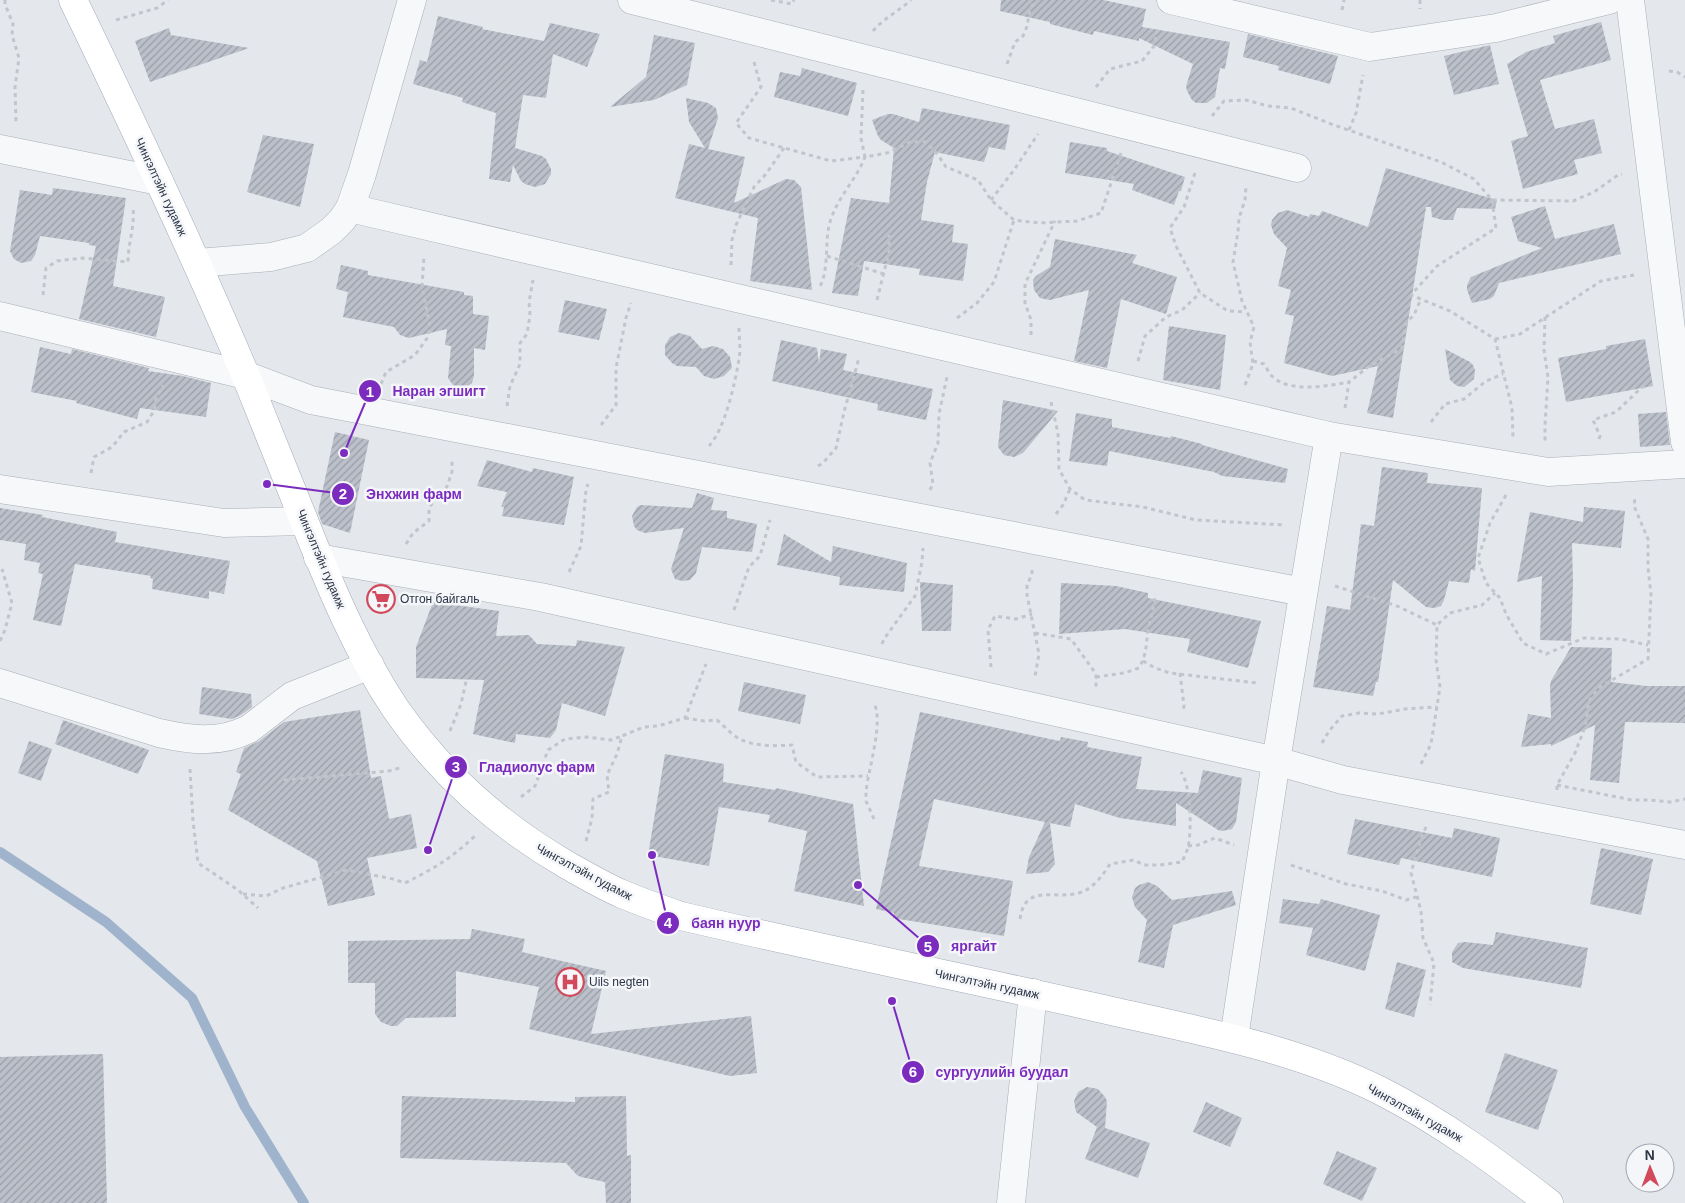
<svg xmlns="http://www.w3.org/2000/svg" width="1685" height="1203" font-family="Helvetica,sans-serif">
<style>
.lines{fill:none;stroke-linecap:round;stroke-linejoin:round}
.stream{stroke:#9fb4cc;stroke-width:10}
.building{fill:url(#building-hatch)}
.minor-casing{stroke:#a9aeb7;stroke-width:29}
.major-casing{stroke:#a3abb8;stroke-width:29}
.path{stroke:#c2c5cb;stroke-width:3;stroke-dasharray:4 4;stroke-linecap:butt}
.minor{stroke:#f7f8fa;stroke-width:28}
.major{stroke:#fff;stroke-width:28}
.labels{text-anchor:middle;stroke-width:5;stroke-linejoin:round;paint-order:stroke}
.street-label{font-size:12px;fill:#2b3445;stroke:#f4f6f9}
.poi-label{font-size:12px;fill:#2b3445;stroke:#f4f6f9;text-anchor:start}
.leader{fill:none;stroke:#7b2cbf;stroke-width:2}
.callout-dot{fill:#7b2cbf;stroke:#f4f6f9;stroke-width:2}
.mark-label{font-size:15px;text-anchor:middle;font-weight:bold;fill:#fff}
.callout-label{font-size:14px;text-anchor:middle;font-weight:bold;fill:#7b2cbf;stroke:#f4f6f9;stroke-width:5;stroke-linejoin:round;paint-order:stroke}
</style>
<defs>
<pattern id="building-hatch" width="6" height="6" patternUnits="userSpaceOnUse" patternTransform="scale(1.25)"><rect width="6" height="6" fill="#bbc0ca"/><path d="M-1 1l2-2M0 6l6-6M5 7l2-2" fill="none" stroke="#989da6"/></pattern>
</defs>
<rect width="100%" height="100%" fill="#e4e7ec"/>
<g class="lines">
<polyline class="stream" points="0,852 106,922 192,998 245,1107 304,1203"/>
</g>
<g class="building">
<polygon points="1001,0 1103,0 1146,9 1142,27 1230,42 1225,69 1220,68 1215,97 1207,103 1196,103 1192,100 1187,91 1186,86 1193,64 1139,38 1139,41 1094,31 1093,35 1050,24 1050,22 1000,11"/>
<polygon points="438,16 483,27 482,29 544,41 550,23 600,34 587,67 553,54 546,98 523,95 515,148 542,156 546,159 551,169 551,174 545,184 535,187 525,184 521,181 513,165 510,182 489,179 496,113 462,102 463,98 413,84 420,60 427,62"/>
<polygon points="1601,22 1611,60 1540,80 1555,129 1594,119 1602,153 1574,160 1578,174 1523,189 1511,141 1528,136 1507,64 1526,52 1555,43 1553,36"/>
<polygon points="169,28 171,35 249,48 150,82 135,41"/>
<polygon points="1248,34 1338,56 1330,84 1278,70 1279,66 1243,57"/>
<polygon points="654,35 695,43 687,85 654,100 610,107 646,77"/>
<polygon points="1490,45 1499,84 1454,95 1444,56"/>
<polygon points="802,68 857,83 848,116 774,97 780,72 800,76"/>
<polygon points="686,98 708,103 716,108 718,118 708,149 745,157 734,203 786,179 794,180 801,187 812,290 750,281 758,218 675,198 689,144 705,148 689,122"/>
<polygon points="922,108 1010,125 1005,150 989,147 984,162 935,152 927,182 921,220 954,225 952,242 968,244 963,281 919,275 920,269 864,261 858,296 832,293 851,198 889,203 894,148 881,140 878,136 872,120 888,114 893,114 919,122"/>
<polygon points="263,135 314,144 300,207 247,192"/>
<polygon points="1070,142 1107,148 1107,151 1185,177 1181,191 1179,191 1174,205 1132,190 1134,184 1065,173"/>
<polygon points="1386,168 1497,200 1495,209 1457,208 1453,220 1443,220 1432,217 1431,207 1426,207 1393,418 1367,413 1378,366 1332,376 1284,363 1294,316 1285,314 1291,290 1278,286 1287,248 1274,234 1271,225 1272,220 1278,213 1287,210 1309,217 1310,214 1319,216 1322,211 1368,227"/>
<polygon points="53,188 126,198 113,286 165,297 156,337 79,319 96,246 89,245 89,243 40,236 35,255 31,261 21,263 14,259 10,251 20,190 52,195"/>
<polygon points="1545,206 1555,239 1614,224 1621,254 1499,283 1494,296 1490,299 1472,303 1467,290 1467,285 1471,277 1542,248 1518,241 1511,217"/>
<polygon points="1055,239 1137,255 1132,263 1177,277 1166,314 1121,299 1107,368 1074,361 1089,290 1050,300 1040,298 1034,290 1033,280 1036,276 1050,267"/>
<polygon points="341,265 368,271 368,275 464,292 464,295 473,296 473,314 489,316 485,350 474,348 474,376 472,383 466,387 457,387 453,385 448,378 451,346 445,345 447,329 409,338 400,335 394,327 343,317 348,292 336,289"/>
<polygon points="565,300 607,309 599,340 558,332"/>
<polygon points="1169,326 1226,335 1220,390 1163,380"/>
<polygon points="679,333 690,336 702,349 713,346 723,349 730,357 732,368 724,376 714,379 704,376 696,367 677,366 672,363 665,355 665,345 670,337"/>
<polygon points="1645,339 1653,386 1566,402 1558,358 1606,349 1606,346"/>
<polygon points="781,340 817,348 819,363 821,349 847,354 843,370 933,389 926,420 877,410 878,404 772,381"/>
<polygon points="40,347 71,354 72,349 149,368 148,371 183,376 211,383 206,417 140,408 137,419 76,403 77,401 31,392"/>
<polygon points="1445,349 1470,362 1473,365 1475,370 1474,379 1464,387 1457,386 1450,380"/>
<polygon points="1003,400 1058,411 1023,453 1014,457 1004,455 998,447"/>
<polygon points="1666,412 1670,445 1640,447 1638,414"/>
<polygon points="1076,413 1112,419 1112,427 1170,438 1171,436 1202,444 1202,445 1288,469 1285,483 1222,476 1214,472 1109,451 1107,466 1069,461"/>
<polygon points="335,432 369,440 350,533 322,524 318,512"/>
<polygon points="487,460 532,472 533,468 574,477 564,525 502,516 504,507 501,507 507,492 477,486"/>
<polygon points="1382,467 1428,473 1427,483 1482,488 1475,571 1471,569 1469,583 1449,581 1444,600 1441,606 1434,608 1426,607 1393,580 1378,682 1376,682 1373,696 1313,687 1327,606 1350,610 1361,524 1374,526"/>
<polygon points="697,493 714,498 711,510 727,511 727,518 757,524 752,552 702,547 696,573 690,580 682,581 675,579 671,569 684,528 645,533 637,530 634,526 632,516 637,507 641,505 692,508"/>
<polygon points="1584,507 1625,511 1621,548 1572,543 1573,582 1571,641 1540,640 1542,576 1517,582 1530,512 1583,522"/>
<polygon points="0,508 43,515 42,517 117,532 115,542 230,561 224,594 209,591 209,599 152,589 153,579 150,578 151,576 75,564 61,626 33,620 43,574 38,573 40,563 24,560 26,544 0,540"/>
<polygon points="784,534 831,562 833,546 907,563 904,592 839,585 840,577 777,565"/>
<polygon points="920,582 953,585 951,631 922,631"/>
<polygon points="1061,583 1116,586 1148,593 1148,598 1261,621 1248,668 1187,652 1190,639 1125,629 1059,634"/>
<polygon points="433,602 499,611 496,636 529,635 537,644 576,646 577,640 625,647 605,716 562,703 556,730 550,738 516,734 515,743 473,734 484,680 416,678 416,647"/>
<polygon points="1571,647 1612,648 1611,682 1646,686 1685,686 1685,723 1625,722 1619,783 1590,780 1595,725 1551,746 1551,744 1521,747 1528,714 1551,718 1550,686 1551,681"/>
<polygon points="744,682 806,695 800,724 738,711"/>
<polygon points="202,687 251,694 252,707 241,715 232,719 199,714"/>
<polygon points="360,710 371,778 381,776 389,819 411,814 417,848 367,858 375,895 328,906 317,861 228,810 241,774 236,772 244,748 259,741 284,722"/>
<polygon points="920,712 1060,741 1061,737 1088,742 1087,747 1142,757 1136,789 1198,793 1203,770 1242,778 1236,822 1232,829 1222,831 1218,830 1176,803 1176,826 1120,818 1075,804 1070,827 1050,823 1055,864 1048,872 1026,874 1029,857 1045,822 934,799 919,866 1013,881 1004,936 893,918 894,913 876,909"/>
<polygon points="63,720 149,750 138,774 55,744"/>
<polygon points="29,741 52,749 41,781 18,773"/>
<polygon points="665,754 724,764 723,782 775,790 776,788 853,804 864,906 794,891 807,831 768,822 770,815 719,807 709,866 648,855"/>
<polygon points="1355,819 1452,838 1454,828 1500,838 1492,877 1401,858 1399,865 1347,854"/>
<polygon points="1601,848 1653,859 1641,915 1590,904"/>
<polygon points="1148,882 1157,886 1172,900 1232,891 1236,905 1173,925 1164,968 1138,962 1147,920 1135,907 1132,897 1135,888 1139,885"/>
<polygon points="1283,899 1319,904 1321,899 1380,915 1365,971 1306,955 1313,928 1279,923"/>
<polygon points="472,929 525,939 522,952 606,971 591,1034 751,1016 757,1073 730,1076 529,1029 539,987 456,971 456,1017 406,1018 397,1026 391,1026 381,1022 375,1014 375,983 348,983 348,941 470,939"/>
<polygon points="1496,932 1588,948 1581,988 1463,968 1452,962 1452,952 1458,943 1465,942 1493,945"/>
<polygon points="1397,962 1426,970 1414,1017 1385,1009"/>
<polygon points="1505,1053 1558,1070 1538,1130 1485,1112"/>
<polygon points="103,1054 107,1203 0,1203 0,1057"/>
<polygon points="1087,1087 1098,1089 1105,1097 1107,1101 1105,1128 1150,1143 1138,1178 1085,1159 1097,1127 1076,1112 1074,1101 1078,1092"/>
<polygon points="402,1096 575,1102 575,1097 626,1096 627,1156 631,1155 631,1203 606,1203 605,1182 581,1177 577,1175 566,1163 400,1158"/>
<polygon points="1206,1102 1242,1118 1230,1147 1193,1132"/>
<polygon points="1337,1151 1377,1168 1362,1201 1323,1184"/>
</g>
<g class="lines">
<defs>
<g id="minor">
<polyline points="632,0 1297,168"/>
<polyline points="1171,0 1370,47 1496,28 1609,0"/>
<polyline points="1630,0 1685,442"/>
<polyline points="0,149 159,181"/>
<polyline points="350,208 1329,436 1548,472 1685,464"/>
<polyline points="197,263 271,257 307,248 331,231 342,220 350,208 362,174 412,0"/>
<polyline points="0,316 245,375 311,400 1303,592"/>
<polyline points="0,489 224,523 304,521"/>
<polyline points="318,558 540,597 1276,761 1343,780 1685,845"/>
<path d="M0,683L159,733C190,740 219,744 249,729L292,696L370,665"/>
<polyline points="1234,1038 1276,761 1329,436"/>
<polyline points="1011,1203 1033,993"/>
</g>
<path id="major" d="M73,0C133,124 192,248 245,374C265,424 285,473 305,523C330,586 357,651 395,708C440,773 498,825 567,865C585,875 603,886 622,894C641,902 661,909 681,916C818,948 956,976 1094,1007C1190,1029 1290,1046 1379,1090C1440,1121 1495,1161 1549,1203"/>
</defs>
<use href="#minor" class="minor-casing"/>
<use href="#major" class="major-casing"/>
<g class="path">
<polyline points="5,0 5,4 13,24 12,35 19,58 15,87 16,123"/>
<polyline points="771,0 792,4 794,0"/>
<polyline points="1420,0 1420,9"/>
<polyline points="1342,10 1344,0"/>
<polyline points="116,20 157,8 168,0"/>
<path d="M873,31C884,18 899,11 911,0"/>
<path d="M754,62L761,87L736,123L749,138L831,161L865,157C856,180 837,198 830,222C824,241 830,270 819,288"/>
<polyline points="1007,64 1015,42 1023,36 1028,24 1028,15 1035,0"/>
<polyline points="1669,71 1677,72 1685,77"/>
<polyline points="1096,87 1110,69 1142,61 1154,46 1158,27"/>
<polyline points="863,90 861,138 865,157 887,153 910,142 926,142 938,155 946,167 978,180 991,200 1014,220 1039,223 1077,221 1101,213 1121,153"/>
<polyline points="1212,116 1224,101 1246,100 1268,106 1291,108 1331,124 1441,162 1474,179 1492,200 1573,201 1594,192 1618,175 1622,174"/>
<polyline points="1349,130 1356,113 1363,75"/>
<polyline points="1195,173 1184,207 1170,228 1176,246 1200,293 1228,311 1246,312"/>
<polyline points="991,200 1014,170 1038,134"/>
<polyline points="1492,200 1496,228 1437,266 1411,295 1450,311 1495,339 1512,408 1513,437"/>
<polyline points="827,256 884,274"/>
<polyline points="731,265 732,240 736,225 754,187 766,174 784,148"/>
<path d="M43,295L46,268L57,261L82,258L128,262C128,243 135,227 133,207"/>
<polyline points="877,300 889,252 889,235"/>
<polyline points="1545,317 1544,350 1548,377 1545,425 1545,442"/>
<polyline points="957,318 977,303 994,282 1014,220"/>
<polyline points="1031,335 1031,320 1025,303 1025,284 1055,221"/>
<polyline points="1495,339 1520,334 1601,281 1634,275"/>
<polyline points="1138,361 1145,336 1166,317 1182,310 1200,293"/>
<path d="M1253,361L1264,364C1267,368 1269,374 1273,377C1290,393 1328,386 1349,382"/>
<polyline points="381,384 386,372 415,355 428,337 430,327 422,286 424,256"/>
<polyline points="1245,385 1253,364 1250,342 1254,327 1242,301 1233,262 1238,232 1239,218 1245,200 1246,186"/>
<polyline points="1051,402 1058,433 1059,469 1070,489 1085,500 1143,507 1196,520 1285,525"/>
<polyline points="507,406 510,386 520,364 520,343 527,334 530,315 529,302 533,280"/>
<polyline points="1345,408 1349,382 1368,367 1402,348 1406,323 1414,315 1421,299"/>
<polyline points="1431,422 1445,404 1464,399 1486,381 1503,374"/>
<polyline points="601,425 616,405 616,368 626,318 631,303"/>
<polyline points="1599,439 1600,436 1593,420 1616,412 1641,388 1647,385"/>
<path d="M709,446C725,429 735,383 739,359C741,350 739,338 739,328"/>
<polyline points="818,466 823,463 836,448 844,412 859,358"/>
<polyline points="91,473 94,457 112,447 124,432 147,422 154,411 156,399 163,385"/>
<polyline points="930,490 933,484 930,463 938,443 939,414 947,377"/>
<polyline points="1506,495 1490,523 1478,558 1486,583 1500,598 1506,614 1523,643 1546,654 1584,638 1620,639 1648,645"/>
<polyline points="1056,514 1063,505 1070,489"/>
<polyline points="406,544 413,533 429,521 429,509 435,498 446,489 452,472 452,458"/>
<polyline points="1032,570 1032,574 1027,585 1027,595 1039,654 1035,676"/>
<polyline points="569,572 581,546 586,490 588,484"/>
<polyline points="1335,586 1397,606 1437,625"/>
<polyline points="734,610 749,567 760,556 770,520"/>
<polyline points="1035,633 1071,639 1096,674 1096,690"/>
<polyline points="0,641 5,630 12,603 2,569"/>
<polyline points="882,644 884,639 915,596 922,562 923,548"/>
<polyline points="1143,661 1155,668 1170,673 1257,683"/>
<polyline points="991,667 988,630 995,616 1016,619 1032,614"/>
<polyline points="1180,673 1184,706 1183,710"/>
<path d="M1096,677L1124,673L1139,668C1147,654 1146,644 1148,630C1151,617 1154,607 1155,594"/>
<path d="M685,718L704,721L717,720C724,726 731,734 738,738C753,747 776,746 792,745L796,762L817,777L868,776"/>
<polyline points="450,731 461,704 467,677"/>
<polyline points="1322,743 1329,731 1342,716 1359,713 1378,714 1405,709 1437,707"/>
<polyline points="1421,764 1431,744 1440,687 1436,660 1437,625 1450,613 1482,605 1495,593"/>
<polyline points="190,769 193,821 198,863 238,890 258,908"/>
<polyline points="284,780 389,771 403,767"/>
<polyline points="1557,785 1632,800 1650,800 1670,802 1685,799"/>
<polyline points="1557,790 1557,785 1575,753 1585,727 1589,701 1600,687 1648,659 1651,594 1648,568 1648,539 1634,506 1635,498"/>
<polyline points="521,797 535,786 548,750 565,739 587,737 611,740 622,736"/>
<path d="M874,819L866,801V792C868,770 884,722 874,703"/>
<polyline points="1426,827 1420,841 1411,873 1421,911 1423,938 1434,963 1430,1005"/>
<polyline points="586,841 592,818 593,799 609,792 607,775 617,754 622,736 644,727 658,726 685,718 706,664"/>
<polyline points="1188,846 1198,845 1215,838 1234,845"/>
<polyline points="1291,865 1346,884 1382,891 1406,900 1416,897"/>
<path d="M243,894L266,896L283,888L347,870L393,879L405,883C435,868 450,859 475,836"/>
<path d="M1020,919C1025,883 1054,900 1079,893C1093,889 1103,875 1110,864L1134,860L1144,865H1160L1182,862C1184,857 1187,852 1188,847C1192,831 1191,785 1181,772"/>
</g>
<use href="#minor" class="minor"/>
<use href="#major" class="major"/>
</g>
<defs>
<symbol id="supermarket-ring" viewBox="-11 -11 22 22"><circle r="9.5" fill="#f4f6f9" stroke="#d1495b" stroke-width="1.5"/><path d="M-6-5.5h2.5l.6 2H6L4.5 2H-2.5L-4.4-4H-6ZM-1.5 3.2a1.3 1.3 0 1 0 .1 0ZM3 3.2a1.3 1.3 0 1 0 .1 0Z" fill="#d1495b"/></symbol>
<symbol id="hospital-ring" viewBox="-11 -11 22 22"><circle r="9.5" fill="#f4f6f9" stroke="#d1495b" stroke-width="1.5"/><path d="M-5-5h3v3.5h4V-5h3V5h-3V1.5h-4V5h-3Z" fill="#d1495b"/></symbol>
</defs>
<g fill-rule="evenodd">
<use href="#supermarket-ring" x="365" y="583" width="32" height="32"/>
<use href="#hospital-ring" x="554" y="966" width="32" height="32"/>
</g>
<g class="labels">
<g class="street-label">
<text transform="translate(161 187) rotate(65)" y="4">Чингэлтэйн гудамж</text>
<text transform="translate(321 559) rotate(67)" y="4">Чингэлтэйн гудамж</text>
<text transform="translate(584 872) rotate(28)" y="4">Чингэлтэйн гудамж</text>
<text transform="translate(987 984) rotate(12)" y="4">Чингэлтэйн гудамж</text>
<text transform="translate(1415 1113) rotate(29)" y="4">Чингэлтэйн гудамж</text>
</g>
<g class="poi-label">
<text x="400" y="603">Отгон байгаль</text>
<text x="589" y="986">Uils negten</text>
</g>
</g>
<path class="leader" d="M344 453L370 391M267 484L343 494M428 850L456 767M652 855L668 923M858 885L928 946M892 1001L913 1072"/>
<g class="callout-dot">
<circle cx="344" cy="453" r="5"/>
<circle cx="267" cy="484" r="5"/>
<circle cx="428" cy="850" r="5"/>
<circle cx="652" cy="855" r="5"/>
<circle cx="858" cy="885" r="5"/>
<circle cx="892" cy="1001" r="5"/>
<circle cx="370" cy="391" r="12"/>
<circle cx="343" cy="494" r="12"/>
<circle cx="456" cy="767" r="12"/>
<circle cx="668" cy="923" r="12"/>
<circle cx="928" cy="946" r="12"/>
<circle cx="913" cy="1072" r="12"/>
</g>
<g class="mark-label">
<text x="370" y="397">1</text>
<text x="343" y="499">2</text>
<text x="456" y="772">3</text>
<text x="668" y="928">4</text>
<text x="928" y="952">5</text>
<text x="913" y="1077">6</text>
</g>
<g class="callout-label">
<text x="439" y="396">Наран эгшигт</text>
<text x="414" y="499">Энхжин фарм</text>
<text x="537" y="772">Гладиолус фарм</text>
<text x="726" y="928">баян нуур</text>
<text x="974" y="951">яргайт</text>
<text x="1002" y="1077">сургуулийн буудал</text>
</g>
<g transform="translate(1650 1168) rotate(359)"><circle r="24" fill="#f4f6f9" stroke="#a4a8b1"/>
<path d="M0-4L9 19L0 12L-9 19Z" fill="#d1495b"/>
<text y="-8" font-size="14" font-weight="bold" text-anchor="middle" fill="#2b3445">N</text>
</g>
</svg>
